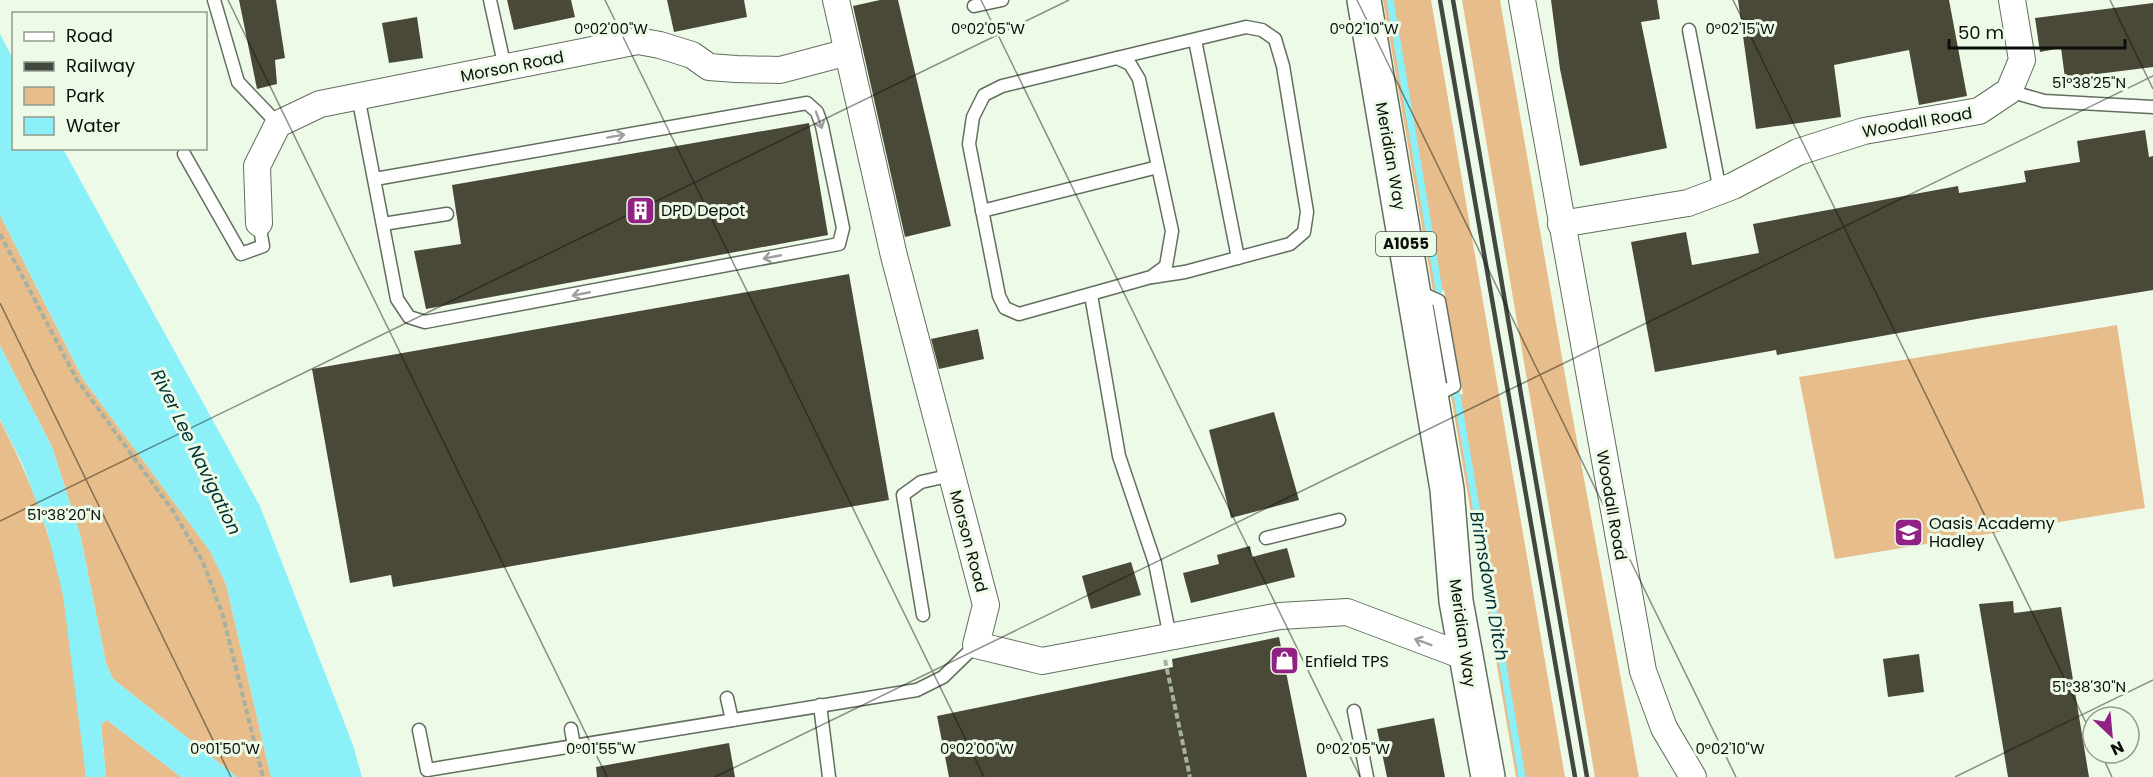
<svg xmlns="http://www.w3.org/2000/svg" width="2153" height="777" font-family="Poppins,sans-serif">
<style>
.green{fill:#e6bd8b}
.water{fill:#8bf0f8}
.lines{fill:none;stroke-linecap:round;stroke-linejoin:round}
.stream{stroke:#8bf0f8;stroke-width:7}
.building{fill:#4a4938}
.service-casing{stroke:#626e5e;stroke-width:15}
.minor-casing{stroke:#626e5e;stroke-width:28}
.primary-casing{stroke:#626e5e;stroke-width:36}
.path{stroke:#a6b1a2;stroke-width:4;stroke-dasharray:6 3;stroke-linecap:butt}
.service{stroke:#fff;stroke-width:12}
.minor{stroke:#fff;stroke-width:26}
.primary{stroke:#fff;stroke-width:33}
.rail{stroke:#42483f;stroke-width:4.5}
.oneway{stroke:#9d9f9d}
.ticks{fill:none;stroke:#0b0f09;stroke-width:1.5;stroke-opacity:0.45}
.labels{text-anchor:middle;stroke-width:6;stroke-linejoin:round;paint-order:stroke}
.shield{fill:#ecfae7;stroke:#4e564c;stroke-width:1.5}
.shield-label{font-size:15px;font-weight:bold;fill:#0b0f09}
.street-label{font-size:16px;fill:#0b0f09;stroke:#ecfae7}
.poi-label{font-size:16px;fill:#0b0f09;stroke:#ecfae7;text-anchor:start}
.water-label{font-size:18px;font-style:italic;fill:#003134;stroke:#ecfae7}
.ticks-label{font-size:15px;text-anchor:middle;fill:#0b0f09;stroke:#ecfae7;stroke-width:6;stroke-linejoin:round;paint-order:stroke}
</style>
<rect width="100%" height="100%" fill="#ecfae7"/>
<g class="green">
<polygon points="1383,0 1431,0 1565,777 1516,777 1451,396 1463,394 1444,290 1433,291"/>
<polygon points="1462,0 1500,0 1568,392 1639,777 1595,777"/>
<polygon points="0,215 83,379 210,551 226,584 271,777 237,777 113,679 106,663 80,534 52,447 0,346"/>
<polygon points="2117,325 2145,508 1835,559 1799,377"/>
<path d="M0,420C18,455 34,491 46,529C72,608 78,695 86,777H0Z"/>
<polygon points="107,720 181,777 106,777 101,724"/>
</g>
<g class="water">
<polygon points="0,34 13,59 14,148 63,149 260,506 353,745 362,777 271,777 226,584 210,551 83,379 0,215"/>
<polygon points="0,346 52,447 80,534 106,663 113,679 237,777 181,777 107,720 101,724 106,777 86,777 63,595 47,530 22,463 0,419"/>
</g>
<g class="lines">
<g class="stream">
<polyline points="1390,0 1439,290"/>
<polyline points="1457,395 1522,777"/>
</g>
</g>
<g class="building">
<polygon points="239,0 276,0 285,58 275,60 277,84 257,89"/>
<polygon points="507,0 571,0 575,17 514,30"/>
<polygon points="667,0 744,0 747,17 674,32"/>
<polygon points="880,0 898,0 951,226 905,237 853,6"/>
<polygon points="1551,0 1657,0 1660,19 1641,22 1667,148 1580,166 1560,69"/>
<polygon points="1738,0 1949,0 1967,96 1919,105 1909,50 1834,65 1841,117 1756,129"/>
<polygon points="2153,3 2153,67 2065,78 2061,48 2040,52 2035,18"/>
<polygon points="417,17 423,58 389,63 382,23"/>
<polygon points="809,123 828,235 426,309 414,251 461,244 452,185"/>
<polygon points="2145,130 2149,157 2153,156 2153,290 1982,318 1777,355 1776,350 1655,372 1631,242 1686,232 1692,265 1759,253 1753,224 1958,186 1959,193 2026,182 2024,171 2080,162 2077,141"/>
<polygon points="849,274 889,500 393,587 391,575 350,583 312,369"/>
<polygon points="978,329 984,359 939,369 931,339"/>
<polygon points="1274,412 1299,500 1231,518 1209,430"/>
<polygon points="1250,546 1252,557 1287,548 1295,577 1191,603 1183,573 1219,564 1217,555"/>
<polygon points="1131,562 1141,595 1091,609 1082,576"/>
<polygon points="2013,601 2014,613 2061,607 2089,777 2008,777 1979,604"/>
<polygon points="1279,637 1307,777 949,777 937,716 1173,667 1172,659"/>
<polygon points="1919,654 1924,692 1888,697 1883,659"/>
<polygon points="1434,718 1445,777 1387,777 1377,729"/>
<polygon points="729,743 735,777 597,777 596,767"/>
</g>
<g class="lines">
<defs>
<g id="service">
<polyline points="214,0 238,82 278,124"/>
<polyline points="490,0 505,68"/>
<polyline points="974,6 1002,0"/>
<polyline points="1689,30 1720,191"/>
<polyline points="1195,40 1238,258"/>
<polygon points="1117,58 1130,64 1139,79 1172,231 1166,266 1151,277 1019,314 1005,308 999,296 969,144 973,117 984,95 1002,86"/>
<polyline points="1117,58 1246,27 1262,30 1275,39 1283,66 1307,212 1304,232 1290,244 1185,272 1152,277"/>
<polyline points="2009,91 2044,101 2153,107"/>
<polyline points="358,96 397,299 409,317 425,322 839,244 843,228 822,126 817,112 807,103 375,179"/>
<polyline points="184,154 241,254 263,246 259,223"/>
<polyline points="982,211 1158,167"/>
<polyline points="383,224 447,214"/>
<polyline points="1419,292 1439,301 1454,386 1433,397"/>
<polyline points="1091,295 1119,456 1155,563 1170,637"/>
<polyline points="1266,538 1339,520"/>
<polyline points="923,615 903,495 921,482 952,475"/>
<polyline points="727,698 732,720"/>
<polyline points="820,705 829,777"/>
<polyline points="1354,711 1367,777"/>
<polyline points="571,729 574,746"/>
<polyline points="419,730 427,770 445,767 917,690 943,677 976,645"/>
</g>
<g id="minor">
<polyline points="836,0 894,256 986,605 976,645 1042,661 1280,616 1347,612 1466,657"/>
<polyline points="1522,0 1643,671 1664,728 1693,777"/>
<polyline points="259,223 257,166 278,124 320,104 638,41 660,45 692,55 709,67 736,69 780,70 848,52"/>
<polyline points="1561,224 1688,203 1733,186 1798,152 1864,131 1979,111 2009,91 2022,60 2012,0"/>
</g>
<polyline id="primary" points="1364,0 1447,489 1456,601 1488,777"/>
</defs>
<use href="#service" class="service-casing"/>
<use href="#minor" class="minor-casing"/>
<use href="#primary" class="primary-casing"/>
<g class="path">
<polyline points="0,234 77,380 173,511 203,562 223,616 263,777"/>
<polyline points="1165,660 1190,777"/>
</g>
<use href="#service" class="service"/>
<use href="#minor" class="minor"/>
<use href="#primary" class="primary"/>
<g class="rail">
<polyline points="1440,0 1575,777"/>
<polyline points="1453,0 1587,777"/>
</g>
</g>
<defs><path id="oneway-shaft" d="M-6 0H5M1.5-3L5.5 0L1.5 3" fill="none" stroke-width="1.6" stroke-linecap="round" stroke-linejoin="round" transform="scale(1.5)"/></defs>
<g class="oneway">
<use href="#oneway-shaft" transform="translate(819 120) rotate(70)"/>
<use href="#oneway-shaft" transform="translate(616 136) rotate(-10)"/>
<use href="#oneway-shaft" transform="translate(772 257) rotate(169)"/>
<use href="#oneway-shaft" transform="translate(581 294) rotate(169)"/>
<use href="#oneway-shaft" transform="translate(1423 642) rotate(-160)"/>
</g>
<path class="ticks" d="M228,0L607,777M605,0L984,777M981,0L1360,777M1357,0L1736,777M1733,0L2093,737M2110,0L2153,89M0,303L231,777M0,521L1069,0M2101,753L2112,777M715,777L2153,76M1955,777L2153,680"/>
<defs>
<symbol id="building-square" viewBox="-11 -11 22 22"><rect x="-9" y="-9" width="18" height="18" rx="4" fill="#912182" stroke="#ecfae7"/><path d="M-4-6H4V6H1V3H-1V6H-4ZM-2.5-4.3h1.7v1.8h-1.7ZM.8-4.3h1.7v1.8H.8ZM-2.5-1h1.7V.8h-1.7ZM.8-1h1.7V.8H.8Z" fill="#fff"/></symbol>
<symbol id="school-square" viewBox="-11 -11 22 22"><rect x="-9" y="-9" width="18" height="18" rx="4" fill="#912182" stroke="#ecfae7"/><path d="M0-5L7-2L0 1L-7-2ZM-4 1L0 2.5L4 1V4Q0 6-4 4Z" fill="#fff"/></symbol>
<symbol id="shop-square" viewBox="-11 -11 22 22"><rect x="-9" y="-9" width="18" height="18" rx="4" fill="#912182" stroke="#ecfae7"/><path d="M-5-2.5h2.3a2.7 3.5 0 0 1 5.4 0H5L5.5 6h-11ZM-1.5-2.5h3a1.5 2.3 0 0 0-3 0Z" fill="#fff"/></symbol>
</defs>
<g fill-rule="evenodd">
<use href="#building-square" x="624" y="194" width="33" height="33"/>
<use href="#school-square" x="1892" y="516" width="33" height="33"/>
<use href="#shop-square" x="1268" y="644" width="33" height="33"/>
</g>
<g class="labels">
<rect class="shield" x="1376" y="232" width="60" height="24" rx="4.5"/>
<g class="shield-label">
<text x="1406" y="249">A1055</text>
</g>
<g class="street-label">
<text transform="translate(512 66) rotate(-11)" y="6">Morson Road</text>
<text transform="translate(1917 122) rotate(-10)" y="6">Woodall Road</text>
<text transform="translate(1391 156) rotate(80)" y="6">Meridian Way</text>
<text transform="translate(1612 505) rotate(80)" y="6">Woodall Road</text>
<text transform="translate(969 541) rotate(75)" y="6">Morson Road</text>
<text transform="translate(1463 633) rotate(82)" y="6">Meridian Way</text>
</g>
<g class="poi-label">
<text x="661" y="216">DPD Depot</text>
<text x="1929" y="529">Oasis Academy<tspan x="1929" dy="18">Hadley</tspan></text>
<text x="1305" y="667">Enfield TPS</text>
</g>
<g class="water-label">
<text transform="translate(196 452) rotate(64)" y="6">River Lee Navigation</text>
<text transform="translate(1489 586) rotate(80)" y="6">Brimsdown Ditch</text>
</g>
</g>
<g class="ticks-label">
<text x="611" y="34">0°02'00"W</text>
<text x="988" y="34">0°02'05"W</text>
<text x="1740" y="34">0°02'15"W</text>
<text x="1364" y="34">0°02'10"W</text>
<text x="2089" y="88">51°38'25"N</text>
<text x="64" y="520">51°38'20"N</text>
<text x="2089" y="692">51°38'30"N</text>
<text x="225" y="754">0°01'50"W</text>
<text x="601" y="754">0°01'55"W</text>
<text x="977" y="754">0°02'00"W</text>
<text x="1353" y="754">0°02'05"W</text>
<text x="1730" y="754">0°02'10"W</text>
</g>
<rect x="12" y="12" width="195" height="138" fill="#ecfae7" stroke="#929c8e" stroke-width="1.5"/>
<rect x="24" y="32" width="30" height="9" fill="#ffffff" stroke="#929c8e" stroke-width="1.5"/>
<text x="66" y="42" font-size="18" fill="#0b0f09">Road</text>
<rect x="24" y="62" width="30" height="9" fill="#42483f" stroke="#929c8e" stroke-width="1.5"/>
<text x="66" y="72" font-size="18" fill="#0b0f09">Railway</text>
<rect x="24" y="87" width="30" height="18" fill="#e6bd8b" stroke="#929c8e" stroke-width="1.5"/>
<text x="66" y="102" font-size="18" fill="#0b0f09">Park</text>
<rect x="24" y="117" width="30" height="18" fill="#8bf0f8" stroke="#929c8e" stroke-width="1.5"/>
<text x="66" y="132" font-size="18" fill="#0b0f09">Water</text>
<g transform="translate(2111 735) rotate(154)"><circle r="28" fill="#ecfae7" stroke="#929c8e" stroke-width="1.5"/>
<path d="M0-4.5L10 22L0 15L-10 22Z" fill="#912182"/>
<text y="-9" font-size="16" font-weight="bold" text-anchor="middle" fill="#0b0f09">N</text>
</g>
<path d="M1949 39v9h176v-9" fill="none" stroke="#0b0f09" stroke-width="3"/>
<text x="1958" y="39" font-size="18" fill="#0b0f09" stroke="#ecfae7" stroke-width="4.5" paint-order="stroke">50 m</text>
</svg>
